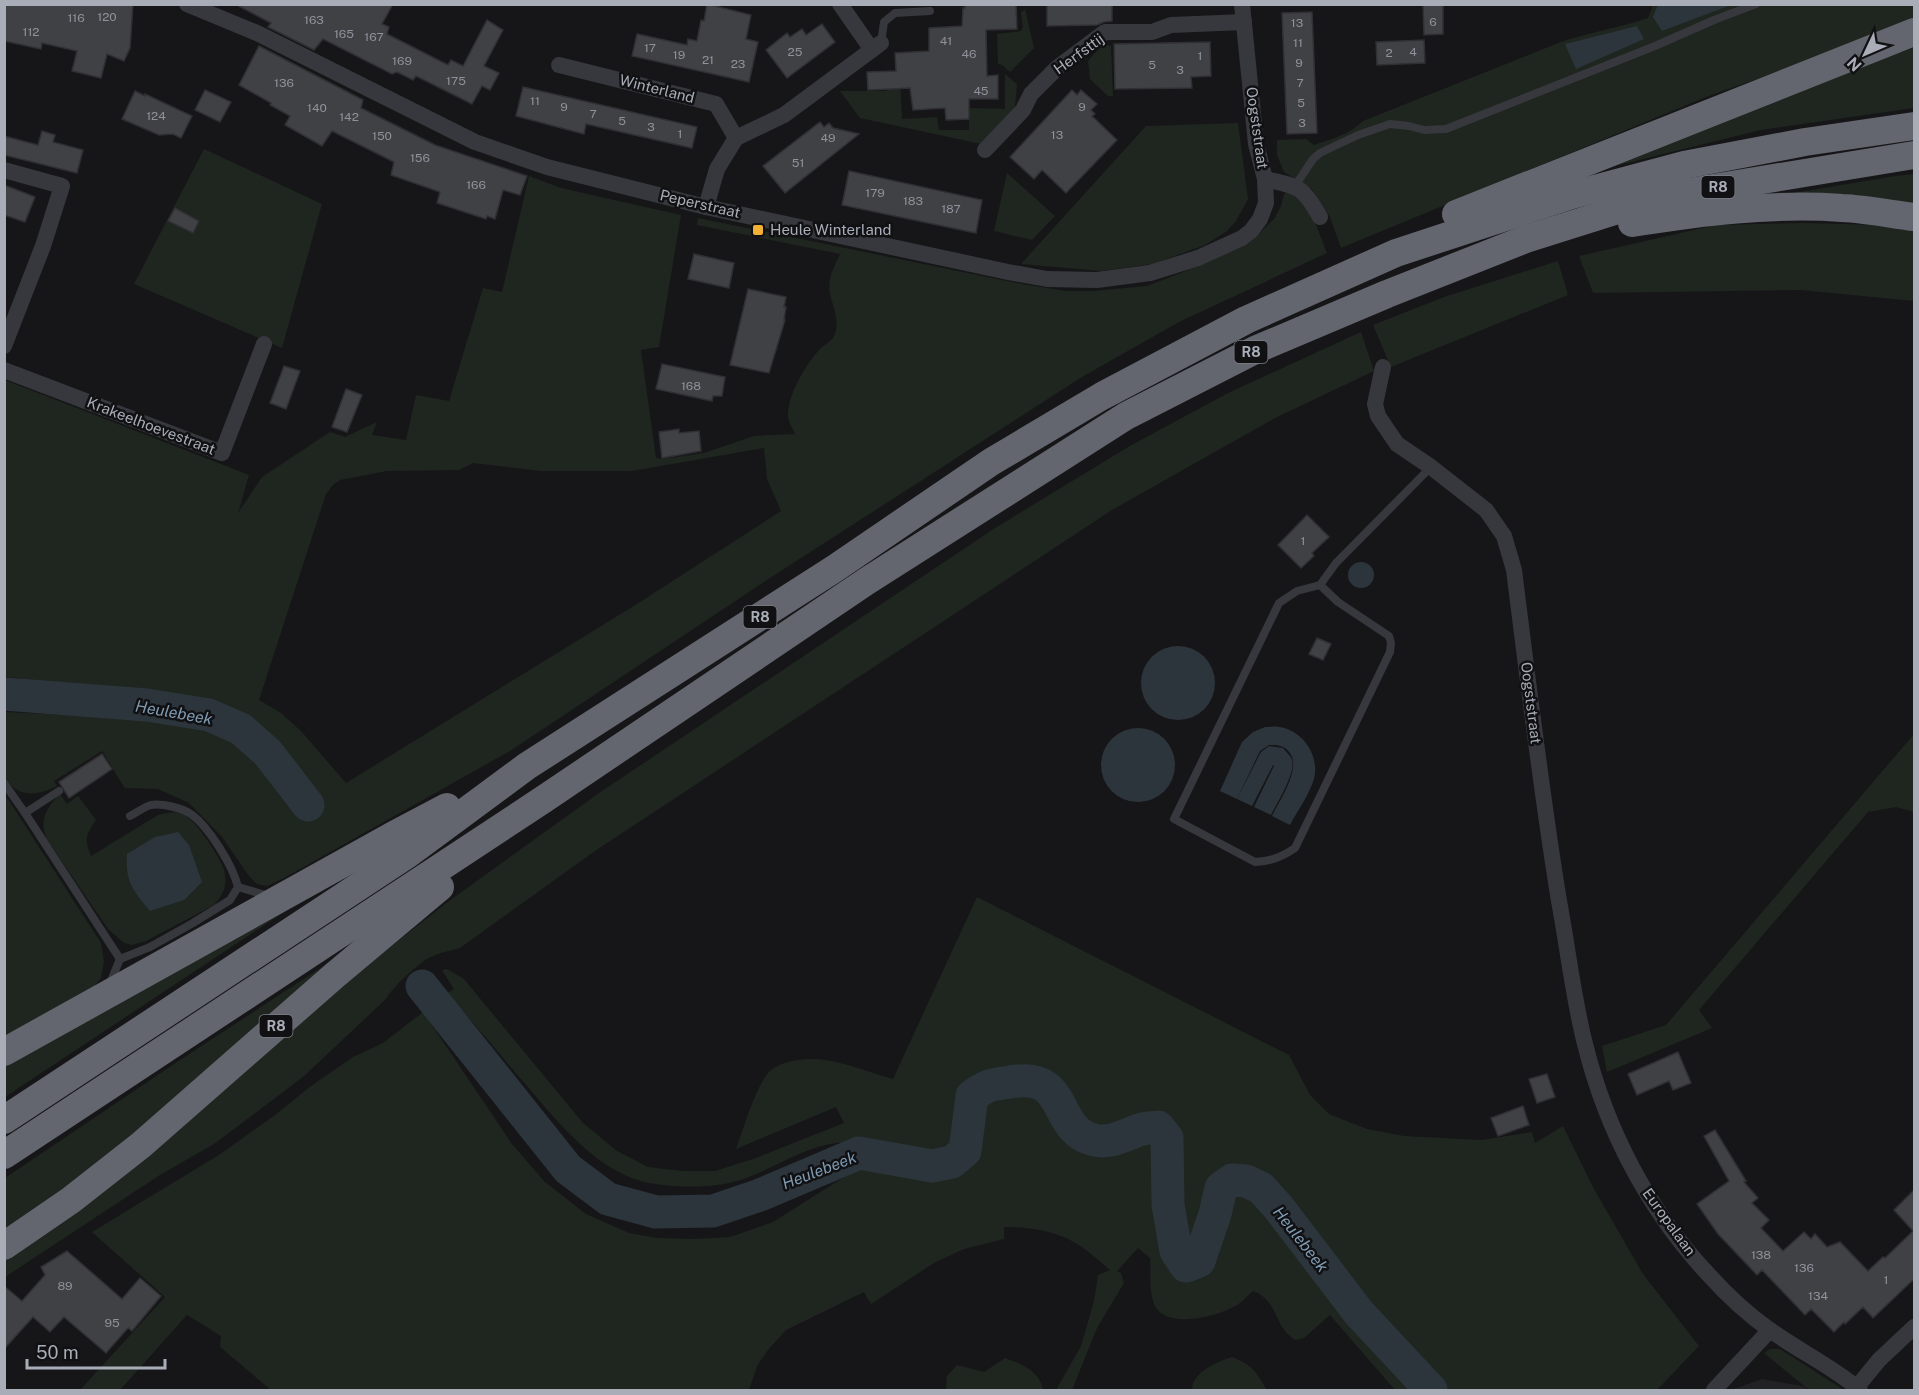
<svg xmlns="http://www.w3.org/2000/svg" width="1919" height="1395" font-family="'Public Sans',sans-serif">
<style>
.built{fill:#222225}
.green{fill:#1e261f;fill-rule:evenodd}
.water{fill:#2c353c}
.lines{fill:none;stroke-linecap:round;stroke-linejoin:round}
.river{stroke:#2c353c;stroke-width:33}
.building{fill:#404145;stroke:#303034;stroke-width:1.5}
.lane{stroke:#37383d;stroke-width:8}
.street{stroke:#37383d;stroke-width:16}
.highway{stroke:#63666e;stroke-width:28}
.poi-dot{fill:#f2b134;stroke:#111113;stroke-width:2}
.labels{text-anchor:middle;stroke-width:5;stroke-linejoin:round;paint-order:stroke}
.number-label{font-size:12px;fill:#8e929b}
.shield{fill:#111113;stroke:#7b7e86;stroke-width:1.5}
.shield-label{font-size:14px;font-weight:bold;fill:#a8adb8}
.street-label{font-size:15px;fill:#a8adb8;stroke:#111113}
.poi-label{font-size:15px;fill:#a8adb8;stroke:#111113;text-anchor:start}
.water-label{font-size:16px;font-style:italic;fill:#7f9bb3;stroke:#111113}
</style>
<rect width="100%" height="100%" fill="#161618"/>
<polygon class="built" points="1762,1379 1802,1386 1809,1390 1731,1390"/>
<g class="green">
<path d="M1653,5H1914V23L1706,97L1341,248L1330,217L1312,189L1284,172L1277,155V140L1306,139L1314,145C1331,139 1349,135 1363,121L1561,42C1590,32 1619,28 1648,18Z"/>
<polygon points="1025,9 1034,48 1010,72 1002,65 998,64 997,34 1021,31 1023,27 1021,13"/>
<polygon points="1103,44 1111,46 1113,96 1108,96 1090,79 1088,61"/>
<polygon points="1914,48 1914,108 1761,130 1558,180 1753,102"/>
<polygon points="1005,74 1017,84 1015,107 981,144 860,118 840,91 887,91 887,79 900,78 902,119 937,117 939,130 969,130 969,108 1005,109"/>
<polygon points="1238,123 1248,199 1236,221 1227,231 1205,245 1153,264 1101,271 1021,264 1146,126"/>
<polygon points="204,149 322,204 282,348 134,284"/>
<polygon points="1007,173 1055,216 1032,240 994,231"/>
<polygon points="1914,174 1914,204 1739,202 1895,176"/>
<path d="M529,176L561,188L681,215L659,347L641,350L656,458L662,459L704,453L754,436L795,434C793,429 789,423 788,417C787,396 805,366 818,351C825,343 834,342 836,330C838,318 833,306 830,294C827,279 834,267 840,254L697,225L698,218L1022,284L1066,291H1093L1147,286L1191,269L1249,243L1274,219L1281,206L1284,194L1288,191C1311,202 1318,231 1327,253L1179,322L1082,377L770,578L510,751L284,878L267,886L257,884L249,876L222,837L189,803L158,789L125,788C116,776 111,763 102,751L54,781L57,786C38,796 18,798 5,778V712L196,721L228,734L257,757L301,814L317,802C297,775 276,741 247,723C201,695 142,701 90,692C61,687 34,679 5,677V380L249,475L238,513L262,477L330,432L345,437L377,422L372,435L406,440L416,395L449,401L483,288L502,292ZM764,448L767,479L781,511L637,604L346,783L301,731L281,713L259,700L326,494L333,485L340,480L387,471L459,470L473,463L541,471H632Z"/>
<polygon points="1804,223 1880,225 1914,230 1914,301 1801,290 1593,293 1579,256 1716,225"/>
<polygon points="1558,261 1568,295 1391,367 1373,325 1444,297"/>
<path d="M1361,332L1374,371L1275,418L1112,510L595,851L460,948C449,951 437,953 427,959C412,969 395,985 385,1000L303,1077L214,1144L160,1175L5,1277V1259L381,954L449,901L599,793L995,528L1128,447L1230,392Z"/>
<polygon points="1914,734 1914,812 1896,807 1868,812 1699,1010 1712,1028 1607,1072 1602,1046 1666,1025"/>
<polygon points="4,793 101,943 104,961 101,978 89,993 4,1040"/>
<path d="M60,794L67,804L78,796L96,820C86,835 84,838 91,856L158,815C165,813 174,811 181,813C194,817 220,857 224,870C225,873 226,880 225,884C225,892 219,899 214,905L146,941L132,945L124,943L108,929L48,841C38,822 46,808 60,794Z"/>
<polygon points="340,875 5,1097 5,1064"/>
<path d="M977,897L1289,1055L1310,1095L1329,1114L1367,1129L1404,1136L1482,1140L1532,1132L1535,1143L1563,1126L1594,1189L1643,1274L1699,1346L1657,1390H1441L1403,1348L1400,1350L1284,1207C1264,1185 1240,1155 1213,1188L1199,1247L1193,1254H1189C1170,1238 1176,1180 1175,1156C1175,1147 1175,1136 1170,1129C1155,1108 1111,1146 1087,1132C1068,1120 1058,1094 1047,1076H1004L970,1084C954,1111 962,1120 959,1148C931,1168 894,1153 863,1146C854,1145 846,1142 836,1143C793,1149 759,1181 717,1185C694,1188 653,1187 632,1178C591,1163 555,1119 527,1086C500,1055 475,1023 446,994L454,989L442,970L447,969L464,979L583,1123L617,1151L648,1167L683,1171H715L756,1158L844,1123L836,1107L736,1149C744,1128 755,1088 769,1072C774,1067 783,1063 789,1062C826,1052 858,1070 893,1079Z"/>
<polygon points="380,929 135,1135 5,1234 5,1178 177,1062"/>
<path d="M423,1012L512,1144L545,1182L586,1214L629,1233L657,1238L693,1239L730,1237L773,1222L868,1162C904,1165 941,1180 973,1156C979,1139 971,1116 980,1102C990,1087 1031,1081 1044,1093C1051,1099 1052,1109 1057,1117C1077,1154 1114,1149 1146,1134L1154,1137L1161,1147V1182L1165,1219L1178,1272L1193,1274L1201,1267L1224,1203L1232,1188H1243L1254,1193L1265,1203L1339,1297L1421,1390H1395L1330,1315L1304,1338L1295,1340C1272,1325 1280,1302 1253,1291C1247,1296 1242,1303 1235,1306C1217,1317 1164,1330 1154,1304C1149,1291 1151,1272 1150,1258L1138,1248L1117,1271L1121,1273L1124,1283L1097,1328L1072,1390H1056L1081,1346L1094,1301L1098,1275L1110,1270C1098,1260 1082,1245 1068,1239C1049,1230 1026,1227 1004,1227V1239L964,1249L934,1263L871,1304L864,1292L786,1330L768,1350L757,1366L749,1390H271L220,1347L221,1336L187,1315L120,1390H80L165,1297L92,1232L222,1153L275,1115L311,1086L353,1057L383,1043Z"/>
<polygon points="1770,1349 1780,1349 1844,1390 1809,1390 1764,1353"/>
<path d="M1232,1357C1254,1366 1255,1371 1267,1390H1192C1192,1372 1217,1362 1232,1357Z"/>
<path d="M1005,1358C1022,1364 1040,1371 1043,1390H946L947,1376L957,1365L984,1372Z"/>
</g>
<g class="water">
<polygon points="1658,5 1658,4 1731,5 1662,31 1653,17"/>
<polygon points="1637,26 1644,39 1576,69 1565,44"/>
<circle cx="1361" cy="575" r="13"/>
<circle cx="1178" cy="683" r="37"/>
<path d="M1265,727C1270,727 1275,726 1279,727C1303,730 1320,756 1314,779C1309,795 1298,810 1290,825L1272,816C1280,799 1308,760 1283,747C1280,745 1273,745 1269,745L1260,751L1237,799L1220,791L1242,742L1253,732Z"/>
<circle cx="1138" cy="765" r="37"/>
<path d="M1269,746L1283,748C1286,752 1291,756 1292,760C1296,773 1277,803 1271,815L1254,807L1274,766L1273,765L1252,806L1237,799L1261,752Z"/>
<path d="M178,832L189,845L202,882L184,900L150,911C133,891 125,881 127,854L155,837Z"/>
</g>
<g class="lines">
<g class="river">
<polyline points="4,694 147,705 209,715 241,729 268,753 308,805"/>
<path d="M422,986L568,1169L608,1199L656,1212L713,1211L760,1195L859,1153L932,1166L952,1162L965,1151L972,1096C988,1084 991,1085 1010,1082C1071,1071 1051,1130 1094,1140C1110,1144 1125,1135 1139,1130C1145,1128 1151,1128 1158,1127L1167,1138L1168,1205L1176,1251L1186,1266L1199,1261L1215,1214L1221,1188L1232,1180L1246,1181L1261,1188L1279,1208L1359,1313L1431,1390"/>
</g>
</g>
<g class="building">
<polygon points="4,4 133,4 130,48 124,61 107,54 101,78 72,71 77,51 42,43 41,49 4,41"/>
<polygon points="235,4 393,4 382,24 389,27 387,34 448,65 451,60 463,66 487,20 503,30 484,66 499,73 490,90 482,86 472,104 416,76 413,80 397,72 392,74 323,39 314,50 268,27 271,23"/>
<polygon points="707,4 751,15 746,39 758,42 749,82 632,56 637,34 687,45 688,39 697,41 701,20 704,21"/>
<polygon points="965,4 1016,4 1017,29 986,30 987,76 998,75 998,99 969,99 969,119 946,120 945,108 913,110 910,88 868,90 867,72 896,71 895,53 929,51 929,28 962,26 963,8 965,8"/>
<polygon points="1047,4 1112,4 1112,21 1104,22 1097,25 1047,26"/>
<polygon points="1423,4 1443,4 1443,34 1424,35"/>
<polygon points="1312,12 1317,133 1287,134 1282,13"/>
<polygon points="822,24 835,42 787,78 766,50 787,33 790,37 802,29 806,35"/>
<polygon points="1424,40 1425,63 1377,65 1376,42"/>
<polygon points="1210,42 1211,76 1191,77 1192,88 1115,89 1114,44"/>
<polygon points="259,46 363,100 361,108 435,145 527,176 520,195 503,190 495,219 487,216 486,219 437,203 440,192 391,175 394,162 332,131 322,146 285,125 290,116 270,105 271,103 239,85"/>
<polygon points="523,87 697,127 692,148 586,124 584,134 516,116"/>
<polygon points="205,90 231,102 220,122 195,110"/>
<polygon points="1072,90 1077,95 1081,90 1097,104 1091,110 1095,114 1092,116 1117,140 1066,193 1042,170 1034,179 1010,157"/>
<polygon points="135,91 145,96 145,94 192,116 181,138 173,134 159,135 122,119"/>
<polygon points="820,122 824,127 829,123 833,128 859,134 785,193 763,166"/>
<polygon points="42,131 55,135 53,142 83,150 77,173 4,155 4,136 38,145"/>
<polygon points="849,171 982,200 976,233 842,205"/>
<polygon points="4,185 35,197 25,222 4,215"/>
<polygon points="175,208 199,221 193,233 168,221"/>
<polygon points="694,254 734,263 729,288 688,279"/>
<polygon points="748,289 786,297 784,307 786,307 784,320 785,320 769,373 730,365"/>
<polygon points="662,364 725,377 722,396 713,396 712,401 656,389"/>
<polygon points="284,366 300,371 286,409 270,403"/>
<polygon points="346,389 362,395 347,432 332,427"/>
<polygon points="679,429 679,433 699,431 701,451 662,458 659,432"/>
<polygon points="1307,515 1329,537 1312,553 1314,556 1301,568 1278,545"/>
<polygon points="1317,638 1331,644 1323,660 1309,654"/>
<polygon points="102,754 112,769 69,798 59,782"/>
<polygon points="1678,1052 1691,1083 1673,1090 1669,1081 1637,1095 1628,1074"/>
<polygon points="1547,1074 1555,1097 1537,1103 1529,1079"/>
<polygon points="1523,1106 1529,1125 1498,1136 1491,1118"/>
<polygon points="1715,1130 1746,1181 1744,1182 1758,1198 1752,1203 1769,1220 1761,1228 1783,1251 1804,1232 1811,1239 1815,1234 1827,1247 1840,1242 1868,1271 1883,1257 1885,1258 1913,1231 1894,1210 1914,1190 1914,1279 1873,1318 1863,1307 1845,1324 1844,1322 1834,1332 1811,1309 1805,1315 1762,1270 1757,1275 1718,1234 1697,1204 1729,1181 1704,1136"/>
<polygon points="67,1251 122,1299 140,1278 161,1296 132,1331 128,1328 106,1353 64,1317 50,1332 33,1317 4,1349 4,1286 22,1301 45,1275 41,1267"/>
</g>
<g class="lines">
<g class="lane">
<polyline points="881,43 884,22 895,13 930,11"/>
<polyline points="1295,186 1313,159 1320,153 1358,135 1390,124 1409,126 1424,130 1446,129 1655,46 1714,20 1756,4"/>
<path d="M1320,585L1338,602L1389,636L1391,643L1390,652L1295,848C1282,857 1271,861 1255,862L1174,819L1279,603L1297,591L1320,585L1336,563L1431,467"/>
<polyline points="4,783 25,813"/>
<path d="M59,791L25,813L120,959L150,947L193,923L230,900L238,887C233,866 209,827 191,814C182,808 162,803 151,805C144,807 136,813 130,816"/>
<polyline points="238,887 269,896"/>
<polyline points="110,983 120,959"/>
</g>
<g class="street">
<polyline points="187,4 257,33 475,142 547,167 706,207 1008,272 1047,279 1097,280 1150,273 1198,258 1242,238 1251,231 1260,219 1266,203 1265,179 1256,144 1242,4"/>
<polyline points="840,4 872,50"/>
<polyline points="559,65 716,104 736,138"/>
<polyline points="985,150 1023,110 1031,94 1057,68 1105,32 1152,32 1171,25 1244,22"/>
<polyline points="4,170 62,186 43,246 4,346"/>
<path d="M1265,179C1299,187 1302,185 1320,217"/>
<polyline points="706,207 717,169 736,138 784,115 881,43"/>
<path d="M1383,367L1375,404L1378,416L1397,444L1431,467L1486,510L1504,536L1514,570C1528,681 1541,791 1559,901C1568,949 1573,997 1585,1044C1606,1129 1648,1210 1708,1274C1727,1295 1747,1314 1770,1330C1799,1351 1833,1367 1860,1390"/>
<polyline points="4,370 222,453 264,344"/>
<polyline points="1856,1388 1879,1360 1914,1327"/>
<polyline points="1714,1390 1770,1330"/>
</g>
<g class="highway">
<polyline points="1456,214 1914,32"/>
<path d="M1632,223C1700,212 1772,203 1842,208C1866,209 1890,214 1914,217"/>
<polyline points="4,1052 392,836 447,807"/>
<polyline points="4,1120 408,854 527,766 834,569 991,462 1102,396 1246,320 1396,253 1572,195 1684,165 1805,142 1914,126"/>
<polyline points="4,1155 544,799 867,581 1126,416 1255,350 1387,294 1526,239 1618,210 1689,192 1914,155"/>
<polyline points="4,1246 71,1200 141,1145 335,975 440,887"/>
</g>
</g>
<rect class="poi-dot" x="752" y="224" width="12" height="12" rx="3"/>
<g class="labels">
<g class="number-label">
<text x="107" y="21">120</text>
<text x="76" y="22">116</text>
<text x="314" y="24">163</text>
<text x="1433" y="26">6</text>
<text x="1297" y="27">13</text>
<text x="31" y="36">112</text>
<text x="344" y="38">165</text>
<text x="374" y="41">167</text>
<text x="946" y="45">41</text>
<text x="1298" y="47">11</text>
<text x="650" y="52">17</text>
<text x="795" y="56">25</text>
<text x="1413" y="56">4</text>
<text x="1389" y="57">2</text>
<text x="969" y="58">46</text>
<text x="679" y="59">19</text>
<text x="1200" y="60">1</text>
<text x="708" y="64">21</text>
<text x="402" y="65">169</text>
<text x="1299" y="67">9</text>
<text x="738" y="68">23</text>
<text x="1152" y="69">5</text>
<text x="1180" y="74">3</text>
<text x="456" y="85">175</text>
<text x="284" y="87">136</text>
<text x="1300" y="87">7</text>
<text x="981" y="95">45</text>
<text x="535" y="105">11</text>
<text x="1301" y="107">5</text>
<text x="564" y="111">9</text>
<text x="1082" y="111">9</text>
<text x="317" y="112">140</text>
<text x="593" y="118">7</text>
<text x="156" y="120">124</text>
<text x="349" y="121">142</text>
<text x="622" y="125">5</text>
<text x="1302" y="127">3</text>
<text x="651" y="131">3</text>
<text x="680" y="138">1</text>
<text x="1057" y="139">13</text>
<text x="382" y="140">150</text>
<text x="828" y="142">49</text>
<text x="420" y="162">156</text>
<text x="798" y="167">51</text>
<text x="476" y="189">166</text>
<text x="875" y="197">179</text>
<text x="913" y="205">183</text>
<text x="951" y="213">187</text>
<text x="691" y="390">168</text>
<text x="1303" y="545">1</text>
<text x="1761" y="1259">138</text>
<text x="1804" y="1272">136</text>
<text x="1886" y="1284">1</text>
<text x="65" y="1290">89</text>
<text x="1818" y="1300">134</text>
<text x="112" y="1327">95</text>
</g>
<g class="shield">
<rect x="1701.5" y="176" width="33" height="22" rx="4.5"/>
<rect x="1234.5" y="341" width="33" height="22" rx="4.5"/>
<rect x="743.5" y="606" width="33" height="22" rx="4.5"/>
<rect x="259.5" y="1015" width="33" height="22" rx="4.5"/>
</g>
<g class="shield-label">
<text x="1718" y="192">R8</text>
<text x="1251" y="357">R8</text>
<text x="760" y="622">R8</text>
<text x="276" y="1031">R8</text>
</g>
<g class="street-label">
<text transform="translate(1079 54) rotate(-36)" y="5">Herfsttij</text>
<text transform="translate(657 89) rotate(14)" y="5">Winterland</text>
<text transform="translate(1257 128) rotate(82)" y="5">Oogststraat</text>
<text transform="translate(700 204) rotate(13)" y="5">Peperstraat</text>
<text transform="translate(151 426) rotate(21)" y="5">Krakeelhoevestraat</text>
<text transform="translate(1531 703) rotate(83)" y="5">Oogststraat</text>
<text transform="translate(1669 1222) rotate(54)" y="5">Europalaan</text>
</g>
<g class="poi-label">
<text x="770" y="235">Heule Winterland</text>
</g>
<g class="water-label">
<text transform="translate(174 712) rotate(10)" y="6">Heulebeek</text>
<text transform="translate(819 1170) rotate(-21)" y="6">Heulebeek</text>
<text transform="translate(1301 1239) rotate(52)" y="6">Heulebeek</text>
</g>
</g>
<rect width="1919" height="1395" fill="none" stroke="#a8adb8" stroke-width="12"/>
<g transform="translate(1865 54) rotate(226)" stroke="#111113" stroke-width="4.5" paint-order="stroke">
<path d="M0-4.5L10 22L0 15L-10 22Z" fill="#a8adb8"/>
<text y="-9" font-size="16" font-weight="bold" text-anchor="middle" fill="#a8adb8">N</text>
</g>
<path d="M27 1359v9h138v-9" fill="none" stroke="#a8adb8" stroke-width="3"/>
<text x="36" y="1359" font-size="18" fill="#a8adb8" stroke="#111113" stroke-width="4.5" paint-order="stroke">50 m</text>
</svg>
